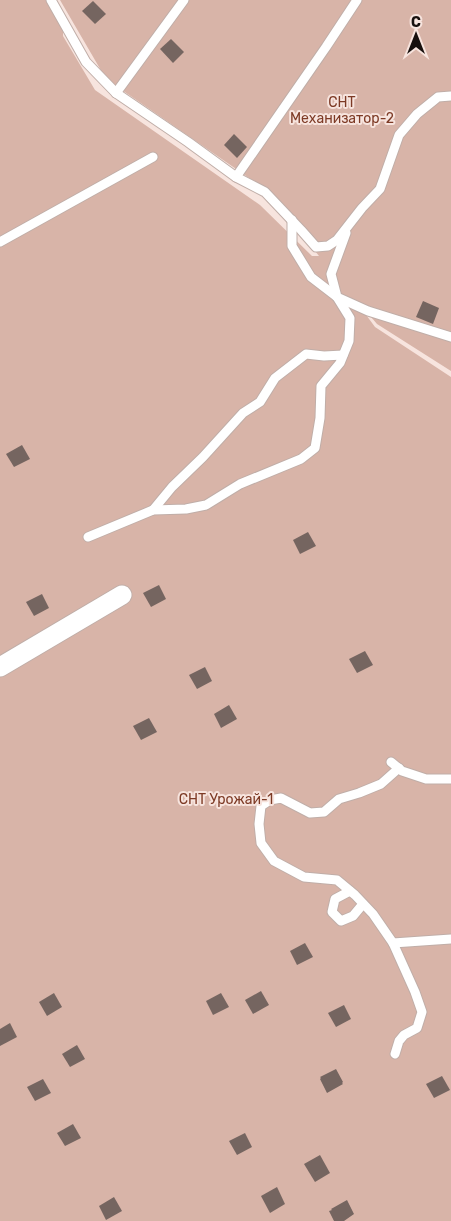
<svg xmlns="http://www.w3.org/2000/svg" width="451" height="1221" font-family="Rubik,sans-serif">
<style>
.green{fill:#d8b4a8}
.building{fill:#756560}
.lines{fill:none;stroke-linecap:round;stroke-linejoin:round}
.lane-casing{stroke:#c0aea8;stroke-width:11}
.street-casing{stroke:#c0aea8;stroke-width:21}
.lane{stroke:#fff;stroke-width:9}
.street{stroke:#fff;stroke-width:19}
.labels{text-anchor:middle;stroke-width:4;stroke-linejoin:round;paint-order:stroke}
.park-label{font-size:14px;fill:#7d3a25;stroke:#f7e4de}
</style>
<rect width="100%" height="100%" fill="#f7e4de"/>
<polygon class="green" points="0,0 54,0 63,28 63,36 95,90 260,205 312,256 319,256 268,191 106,79 60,0 451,0 451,371 377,324 360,304 361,308 375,327 451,377 451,1221 0,1221"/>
<g class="building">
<polygon points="93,1 106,14 95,24 82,11"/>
<polygon points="171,39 184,52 173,63 160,49"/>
<polygon points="234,134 247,147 237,158 224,145"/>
<polygon points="423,301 439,308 433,324 416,317"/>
<polygon points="22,445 30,459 14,467 6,454"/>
<polygon points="308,532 316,546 300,554 293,540"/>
<polygon points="159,585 166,599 151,607 143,593"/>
<polygon points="42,594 49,608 34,616 26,602"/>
<polygon points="365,651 373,665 357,673 349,659"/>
<polygon points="205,667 212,681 197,689 189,675"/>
<polygon points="229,705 237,719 221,728 214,714"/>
<polygon points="149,718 157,732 141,740 133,726"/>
<polygon points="305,943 313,957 297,965 290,951"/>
<polygon points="261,991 269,1005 253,1014 245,1000"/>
<polygon points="54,993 62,1007 47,1016 39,1002"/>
<polygon points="221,993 229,1007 213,1015 206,1001"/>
<polygon points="344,1005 351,1019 336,1027 328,1013"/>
<polygon points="10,1023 17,1037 0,1046 0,1029"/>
<polygon points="77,1045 85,1059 70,1067 62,1054"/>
<polygon points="336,1069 343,1082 342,1083 343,1084 327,1093 320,1079 321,1078 320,1077"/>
<polygon points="442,1076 450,1090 434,1098 426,1084"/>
<polygon points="43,1079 51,1093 35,1101 27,1087"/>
<polygon points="73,1124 81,1138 65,1146 57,1133"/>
<polygon points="245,1133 252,1147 237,1155 229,1141"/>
<polygon points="320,1155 330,1173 315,1182 304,1164"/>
<polygon points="277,1187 285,1204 270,1213 261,1196"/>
<polygon points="114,1197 122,1211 106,1220 99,1206"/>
<polygon points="347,1200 354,1214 344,1221 334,1221 329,1211 332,1210 331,1209"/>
</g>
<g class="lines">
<defs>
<g id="lane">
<polyline points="51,0 86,62 116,93 188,142 236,177 265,192 301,230 316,247 328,246 337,240 362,208 380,189 399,135 417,114 438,97 451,96"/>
<polyline points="116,93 184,0"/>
<polyline points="236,177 326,47 357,0"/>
<polyline points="346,233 331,274 337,297 368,311 451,337"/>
<polyline points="0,242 153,157"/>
<polyline points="153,510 172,487 203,457 243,413 260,402 275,378 306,354 324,356 343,355"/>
<polyline points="88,537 153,510 186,509 206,505 240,484 301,459 315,448 320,418 321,386 340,363 349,341 350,318 337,297 311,277 292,246 292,220"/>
<polyline points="391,762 402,771 426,779 451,779"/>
<polyline points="350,891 335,899 332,912 341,921 353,916 363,904"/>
<polyline points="393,943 451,939"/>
<polyline points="395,1054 399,1041 404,1035 417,1028 422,1012 415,992 393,943 373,914 355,895 337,880 304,877 274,861 261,843 259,824 261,806 270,800 281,798 310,813 324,812 339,799 359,793 381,784 399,768"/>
</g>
<polyline id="street" points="0,667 122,595"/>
</defs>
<use href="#lane" class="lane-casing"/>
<use href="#street" class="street-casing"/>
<use href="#lane" class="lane"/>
<use href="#street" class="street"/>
</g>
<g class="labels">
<g class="park-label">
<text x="342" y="107">СНТ<tspan x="342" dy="16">Механизатор-2</tspan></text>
<text x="226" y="804">СНТ Урожай-1</text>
</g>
</g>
<g transform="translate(416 35)" stroke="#f7e4de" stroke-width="4" paint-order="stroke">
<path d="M0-4L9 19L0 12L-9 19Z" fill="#17100e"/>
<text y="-8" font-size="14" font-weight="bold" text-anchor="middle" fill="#17100e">С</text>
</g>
</svg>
